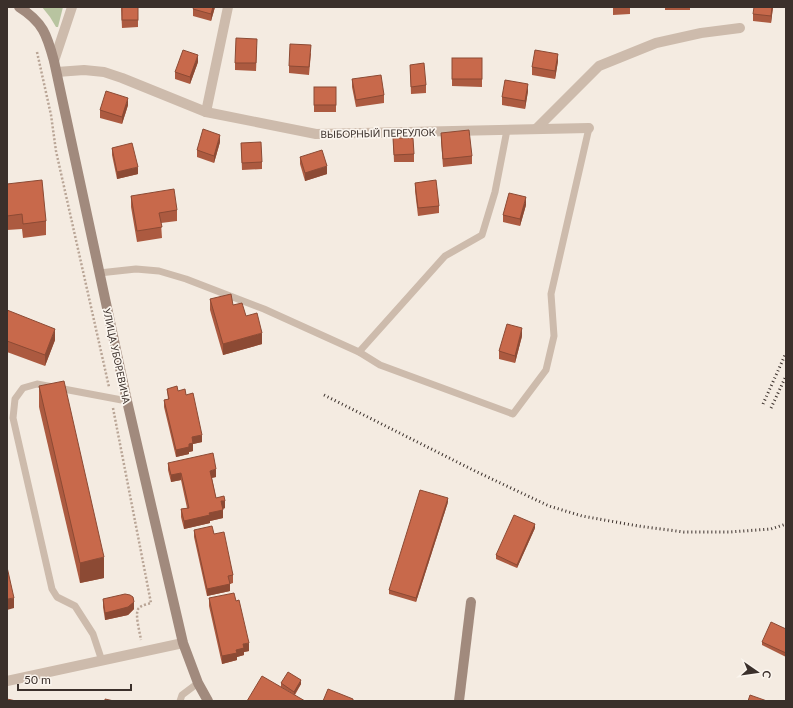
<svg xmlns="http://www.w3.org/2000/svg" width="793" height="708" font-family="Lato,sans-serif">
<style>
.green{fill:#b8c4a0}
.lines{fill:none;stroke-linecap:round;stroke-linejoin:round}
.path{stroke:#b9a596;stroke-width:2.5;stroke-dasharray:2 2;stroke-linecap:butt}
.lane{stroke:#cdbbac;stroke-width:7}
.street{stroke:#cdbbac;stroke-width:10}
.secondary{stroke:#a18a7d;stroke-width:10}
.rail{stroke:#3b302b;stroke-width:3;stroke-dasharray:1 3;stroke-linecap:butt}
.wall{fill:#ac5a40}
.shaded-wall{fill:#8c4a34}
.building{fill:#c8694b;stroke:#8c4a34}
.labels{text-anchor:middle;stroke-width:3.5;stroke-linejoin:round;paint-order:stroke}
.street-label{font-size:10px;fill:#3b302b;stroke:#fbf5ee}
</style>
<rect width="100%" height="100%" fill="#f4ebe1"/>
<polygon class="green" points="42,7 63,7 58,27 56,27 50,17"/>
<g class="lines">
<g class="path">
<polyline points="37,52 51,115 56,151 109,387"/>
<path d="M113,408L151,603C148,604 142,605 139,608C134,612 140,633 141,640"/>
</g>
<g class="lane">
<polyline points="99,273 136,269 159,271 186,279 264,309 359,352 380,365 513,414 546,370 554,336 551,294 589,128"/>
<polyline points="359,352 445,256 482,235 495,192 507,130"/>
<polyline points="102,661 93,634 75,606 57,597 52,589 13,418 15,399 23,388 37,384 127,401"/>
<polyline points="180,701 182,695 198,683"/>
</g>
<g class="street">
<polyline points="54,61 72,7"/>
<polyline points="57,72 84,70 104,72 122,78 206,112 316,134 589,128"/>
<polyline points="206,112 228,7"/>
<polyline points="536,129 599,66 656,43 701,33 740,28"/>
<polyline points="7,681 183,643"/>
</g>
<g class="secondary">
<path d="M19,7C43,22 47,35 54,61L127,401L183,643L198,683L208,701"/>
<polyline points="459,701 471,602"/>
</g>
<g class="rail">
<polyline points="324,395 475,471 549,506 582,516 638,526 684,532 730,532 771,529 786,524"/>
<polyline points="763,404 786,353"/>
<polyline points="771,408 786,376"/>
</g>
</g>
<g class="wall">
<polygon points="121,7 138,7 138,27 122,28"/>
<polygon points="215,7 211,21 193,16 193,9"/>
<polygon points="613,7 630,7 630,14 613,15"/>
<rect x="665" y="7" width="25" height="3"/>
<polygon points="773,7 771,23 753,21 753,14"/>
<polygon points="257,46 256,71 235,70 235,63"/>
<polygon points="311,53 309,75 289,73 289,66"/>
<polygon points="452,58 482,58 482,87 452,86"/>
<polygon points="558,61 555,79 532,75 532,67"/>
<polygon points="198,62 190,84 175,79 175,72"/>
<polygon points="410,65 426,85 426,93 411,94"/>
<polygon points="352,79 384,95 384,103 356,107 352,87"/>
<rect x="314" y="87" width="22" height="25"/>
<polygon points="528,91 525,109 502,105 502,97"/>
<polygon points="128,105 122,124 100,118 100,110"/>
<polygon points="441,133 472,156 472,164 443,167 441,141"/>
<polygon points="393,138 414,154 414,162 394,162"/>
<polygon points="220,142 214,163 197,157 197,150"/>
<polygon points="241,143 262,162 262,169 242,170"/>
<polygon points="112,148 138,174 117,179 112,155"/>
<polygon points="300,157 327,174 305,181 300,164"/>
<polygon points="415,183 439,206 439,213 418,216 415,191"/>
<polygon points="7,184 46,221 46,235 23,238 22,229 7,230"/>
<polygon points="131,196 177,210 177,221 161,223 162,238 137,242 131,207"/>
<polygon points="526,205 520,226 503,222 503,215"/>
<polygon points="210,299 233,305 262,344 223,355 210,310"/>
<polygon points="7,310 55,340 45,366 7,352"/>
<polygon points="522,336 515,363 499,359 499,351"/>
<polygon points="39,386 104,578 80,583 39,407"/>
<polygon points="167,389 178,391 186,395 202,442 193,444 193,451 189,452 189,454 176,457 164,407 164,400 168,399"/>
<polygon points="168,463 216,477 212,478 216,498 225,508 223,509 223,518 210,521 210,523 184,529 181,517 181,509 187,508 181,480 171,482 168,470"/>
<polygon points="448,502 416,602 389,594 389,590"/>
<polygon points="535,528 517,568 496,559 496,555"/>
<polygon points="194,530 214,534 233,575 233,583 230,584 230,591 207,596 194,537"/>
<polygon points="209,598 249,651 244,652 244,655 237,657 237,660 222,664 209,606"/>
<polygon points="103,599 134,609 128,615 105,620 103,607"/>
<polygon points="786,629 786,657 762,645 762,642"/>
<polygon points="281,683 301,684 295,695 281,687"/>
</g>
<g class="shaded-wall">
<polygon points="213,7 215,7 211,21 211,14"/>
<polygon points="772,7 773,7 771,23 771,16"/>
<polygon points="558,54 558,61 555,79 555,71"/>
<polygon points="198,55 198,62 190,84 190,77"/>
<polygon points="528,84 528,91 525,109 525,101"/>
<polygon points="128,98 128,105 122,124 122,117"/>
<polygon points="220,135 220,142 214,163 214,156"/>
<polygon points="327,166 327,174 305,181 305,173"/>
<polygon points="138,167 138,174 117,179 117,172"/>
<polygon points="526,197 526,205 520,226 520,219"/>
<polygon points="522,328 522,336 515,363 515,356"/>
<polygon points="55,329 55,340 45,366 45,355"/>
<polygon points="262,333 262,344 223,355 223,344"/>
<polygon points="202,435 202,442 193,444 193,451 189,452 189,454 176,457 176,450 189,444 192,437"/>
<polygon points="216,469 216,477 210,478 210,471"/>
<polygon points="181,473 181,480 171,482 171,475"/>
<polygon points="448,498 448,502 416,602 416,598"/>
<polygon points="221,501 225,501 225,508 221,509"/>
<polygon points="223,510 223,518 210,521 210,523 184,529 184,521 209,513"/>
<polygon points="535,524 535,528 517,568 517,565"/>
<polygon points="104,557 104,578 80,583 80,563"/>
<polygon points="230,584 230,591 207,596 207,589"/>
<polygon points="14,598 14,608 7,610 7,599"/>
<polygon points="134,602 134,609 128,615 105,620 105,613"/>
<polygon points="249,643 249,651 244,652 244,655 237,657 237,660 222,664 222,656 236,650 243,644"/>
<polygon points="301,680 301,684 294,695 294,692"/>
</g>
<g class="building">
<rect x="122" y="7" width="16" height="13"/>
<polygon points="194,7 213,7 211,14 193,9"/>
<polygon points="754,7 772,7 771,16 753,14"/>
<polygon points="236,38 257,39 256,63 235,63"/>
<polygon points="290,44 311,45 309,67 289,66"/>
<polygon points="183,50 198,55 190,77 175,72"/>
<polygon points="535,50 558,54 555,71 532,67"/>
<rect x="452" y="58" width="30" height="21"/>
<polygon points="424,63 426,85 411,87 410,65"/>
<polygon points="381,75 384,95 356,100 352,79"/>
<polygon points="505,80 528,84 525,101 502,97"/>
<rect x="314" y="87" width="22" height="18"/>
<polygon points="106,91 128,98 122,117 100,110"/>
<polygon points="203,129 220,135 214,156 197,150"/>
<polygon points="469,130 472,156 443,159 441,133"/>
<polygon points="393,138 413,138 414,154 394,155"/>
<polygon points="261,142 262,162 242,163 241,143"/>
<polygon points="132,143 138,167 117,172 112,148"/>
<polygon points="322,150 327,166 305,173 300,157"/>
<polygon points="42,180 46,221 23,224 22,214 7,216 7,184"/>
<polygon points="436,180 439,206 418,208 415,183"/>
<polygon points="174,189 177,210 159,213 162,227 137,231 131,196"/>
<polygon points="509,193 526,197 520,219 503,215"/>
<polygon points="231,294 233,305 242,303 246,316 257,313 262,333 223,344 210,299"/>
<polygon points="7,310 55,329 45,355 7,341"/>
<polygon points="507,324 522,328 515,356 499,351"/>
<polygon points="64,381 104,557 80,563 39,386"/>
<polygon points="177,386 178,391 185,389 186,395 193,393 202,435 192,437 193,443 189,444 189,447 176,450 164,400 169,399 167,389"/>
<polygon points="213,453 216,469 210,471 216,498 224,496 225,501 221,501 223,510 209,513 210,515 184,521 181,509 189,508 181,473 171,475 168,463"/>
<polygon points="420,490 448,498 416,598 389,590"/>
<polygon points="514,515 535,524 517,565 496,555"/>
<polygon points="212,526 214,534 224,532 233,575 228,576 230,584 207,589 194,530"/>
<polygon points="7,567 14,598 7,599"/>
<polygon points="234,593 236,601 239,600 249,643 243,644 244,648 236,650 237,653 222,656 209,598"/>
<polygon points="125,594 130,595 133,597 134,602 128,607 105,613 103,599"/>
<polygon points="771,622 786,629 786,653 762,642"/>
<polygon points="288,672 301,680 294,692 281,683"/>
<polygon points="262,676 305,701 247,701"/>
<polygon points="328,689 353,699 353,701 323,701"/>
<polygon points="750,695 767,701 748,701"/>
<polygon points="7,699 16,701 7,701"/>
<polygon points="105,699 114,701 105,701"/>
</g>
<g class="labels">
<g class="street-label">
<text transform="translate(378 133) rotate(-1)" y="4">ВЫБОРНЫЙ ПЕРЕУЛОК</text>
<text transform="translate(117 356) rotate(78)" y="4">УЛИЦА УБОРЕВИЧА</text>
</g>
</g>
<rect width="793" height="708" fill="none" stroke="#3b302b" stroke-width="16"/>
<g transform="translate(757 672) rotate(103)" stroke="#fbf5ee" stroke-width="3" paint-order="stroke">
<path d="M0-3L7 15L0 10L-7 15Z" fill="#3b302b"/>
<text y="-6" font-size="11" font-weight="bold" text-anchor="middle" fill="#3b302b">С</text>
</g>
<path d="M18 684v6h113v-6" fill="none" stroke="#3b302b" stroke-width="2"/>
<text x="24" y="684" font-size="12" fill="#3b302b" stroke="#fbf5ee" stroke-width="3" paint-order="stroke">50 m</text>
</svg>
